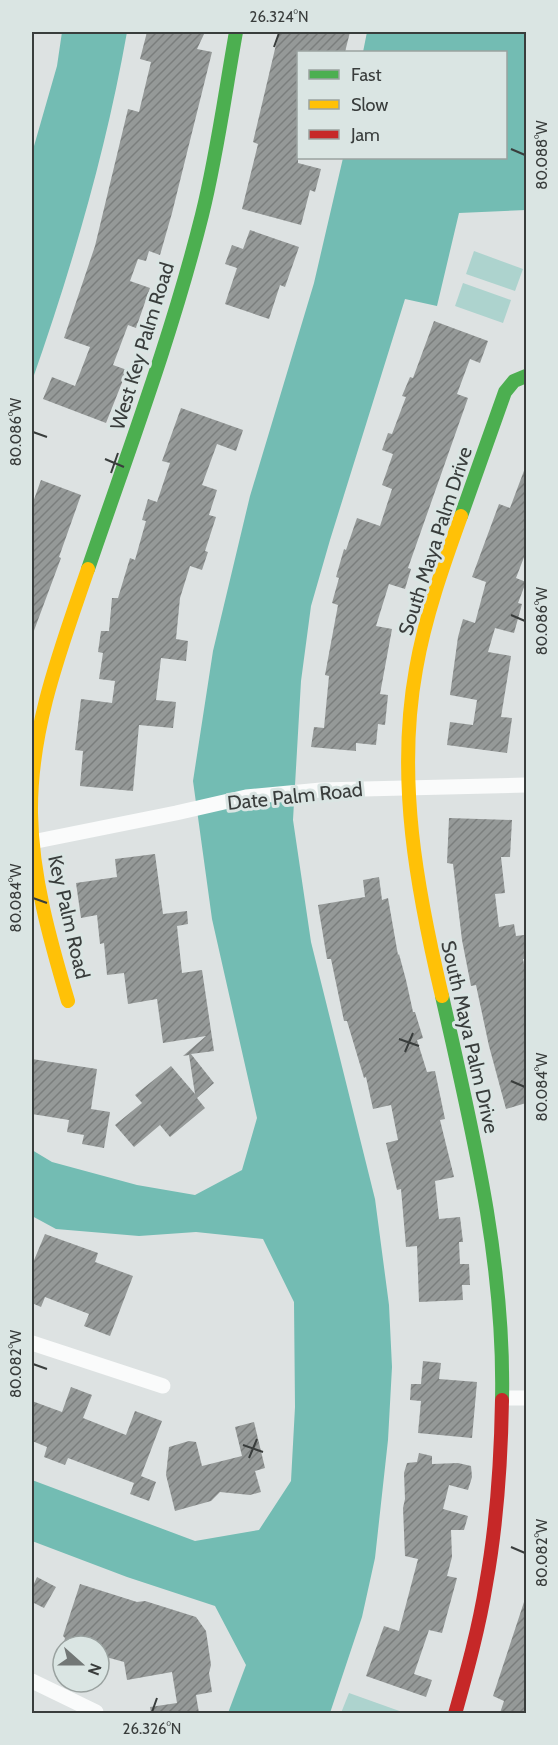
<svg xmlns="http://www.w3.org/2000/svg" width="558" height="1745" font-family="Cabin,sans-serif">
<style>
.garden{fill:#add3ce}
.water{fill:#73bcb3}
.building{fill:url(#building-hatch)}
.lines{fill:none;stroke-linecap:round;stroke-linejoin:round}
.street{stroke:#fafbfb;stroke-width:15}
.fast{stroke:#4caf50;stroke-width:14}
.slow{stroke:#ffc107;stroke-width:14}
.jam{stroke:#c62828;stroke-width:14}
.ticks{fill:none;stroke:#393d3c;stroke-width:2}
.labels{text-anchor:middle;stroke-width:6;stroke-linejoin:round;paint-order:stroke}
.street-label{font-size:20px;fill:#393d3c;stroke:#dae5e3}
.neatline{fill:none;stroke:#393d3c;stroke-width:2}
.ticks-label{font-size:15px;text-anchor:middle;fill:#393d3c}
</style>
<defs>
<pattern id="building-hatch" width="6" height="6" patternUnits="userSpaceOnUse" patternTransform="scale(1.5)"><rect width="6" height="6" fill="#959998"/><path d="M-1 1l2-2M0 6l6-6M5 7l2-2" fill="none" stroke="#7b7e7d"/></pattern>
</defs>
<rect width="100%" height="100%" fill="#dde2e2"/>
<g class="garden">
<polygon points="474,251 523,269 515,291 466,274"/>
<polygon points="463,283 511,300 503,323 455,306"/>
<polygon points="349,1693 405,1713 341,1713"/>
</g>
<g class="water">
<path d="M62,32H127C106,151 72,267 32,381V153L57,66Z"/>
<polygon points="367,32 526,32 526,210 459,213 437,306 405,299 330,540 311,606 301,681 293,820 311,942 375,1199 389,1305 392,1367 388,1440 375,1558 362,1617 330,1713 228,1713 246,1665 215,1606 127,1577 32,1541 32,1480 195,1541 259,1530 291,1481 295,1407 294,1302 263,1239 196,1232 139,1236 56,1229 32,1216 32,1150 52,1162 137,1185 195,1195 242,1170 257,1118 212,919 193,781 213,651 250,496 314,283 343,158 506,158 506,52 363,52"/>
</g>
<g class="building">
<polygon points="147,32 205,32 197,49 212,52 172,213 160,255 149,251 146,261 138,259 130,281 150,288 136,328 128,325 113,365 127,370 106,423 43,399 52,377 75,386 90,347 64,338 95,246 128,109 139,112 151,62 140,59"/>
<polygon points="279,32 313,32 323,34 323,32 350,32 345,52 298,52 298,163 321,169 315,192 310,190 301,225 242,209 258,144 253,142"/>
<polygon points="250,230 299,247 285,287 280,285 269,319 225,304 237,268 225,264 232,245 243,249"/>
<polygon points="434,321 488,341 480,363 470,359 457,394 468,398 408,568 411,569 405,589 389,584 376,626 392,629 380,694 388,695 385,725 378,724 376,745 356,743 356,751 311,747 314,727 324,728 329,676 325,675 338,605 332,603 339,578 336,577 344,549 346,550 357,518 380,526 392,489 382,485 393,454 382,450 388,433 392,434 406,397 402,396 410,377 413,378"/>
<polygon points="181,408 243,430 236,451 217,444 202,485 217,490 209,515 216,517 205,551 208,552 202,570 190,566 180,598 176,639 188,641 186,661 161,658 156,700 176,702 173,728 139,725 133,791 80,786 83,751 75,750 81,699 112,703 115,681 99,679 103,653 98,652 101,631 109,631 112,598 118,598 130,558 135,560 146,521 142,520 148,499 157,502 170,463 162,461"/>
<polygon points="525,468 526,552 516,578 526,582 518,603 522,604 514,633 495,628 488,652 511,656 501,717 512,718 507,753 447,745 450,722 473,725 477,700 450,695 458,637 463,619 475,623 486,582 472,577 499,504 510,508"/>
<polygon points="41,480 81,495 59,557 61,558 32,636 32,505"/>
<polygon points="449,818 512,820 510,857 501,857 505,893 495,894 499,927 514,924 516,936 524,935 526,945 526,959 523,959 526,975 526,1103 506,1109 489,1046 476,985 471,986 462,940 453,864 447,863"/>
<polygon points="155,854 163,914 187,911 188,924 177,926 182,973 202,970 214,1051 191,1054 214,1083 197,1098 205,1108 170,1137 160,1125 134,1147 115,1125 142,1103 135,1095 171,1066 195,1094 189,1055 183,1056 206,1036 163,1043 157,999 128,1004 124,973 107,975 104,943 100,944 97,915 81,918 76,883 117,877 115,859"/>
<polygon points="379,877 382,900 388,898 398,955 399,954 406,980 413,1012 415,1012 423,1038 417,1040 427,1072 435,1071 445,1119 440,1120 454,1177 435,1181 439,1219 460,1217 463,1242 459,1242 460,1264 469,1264 470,1285 462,1285 463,1300 419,1302 417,1246 406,1247 401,1189 397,1190 386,1143 398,1140 391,1105 373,1109 366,1077 364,1078 347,1021 344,1021 331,959 327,959 318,905 365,897 363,880"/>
<polygon points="32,1059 97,1069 91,1109 110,1112 104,1148 82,1144 84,1135 67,1132 69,1120 32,1114"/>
<polygon points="45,1234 98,1253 95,1262 133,1276 110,1336 84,1326 89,1314 45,1297 41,1307 32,1303 32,1265"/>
<polygon points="423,1361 441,1363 439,1379 477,1382 472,1438 418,1433 421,1401 410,1400 411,1384 421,1384"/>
<polygon points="71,1387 92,1395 83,1418 126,1435 135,1411 162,1421 141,1476 156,1482 149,1501 130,1494 134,1483 68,1458 65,1465 44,1457 47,1447 32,1441 32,1401 62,1412"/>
<polygon points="254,1422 265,1468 255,1471 261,1492 250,1495 220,1492 211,1501 175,1511 166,1475 169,1447 189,1441 196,1442 202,1466 242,1456 235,1427"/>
<polygon points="419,1453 432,1456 432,1464 458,1463 471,1466 472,1477 468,1490 449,1485 443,1509 468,1516 464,1530 451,1530 452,1557 447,1576 457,1578 442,1633 429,1630 414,1674 432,1680 426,1697 366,1676 384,1626 399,1631 418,1559 405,1556 403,1508 405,1499 404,1473 407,1463 417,1462"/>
<polygon points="37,1577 56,1587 44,1608 32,1602 32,1588"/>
<polygon points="80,1584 137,1602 145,1601 196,1617 206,1631 211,1665 209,1673 212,1692 196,1695 199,1713 151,1713 150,1707 177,1703 172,1672 127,1680 124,1662 99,1655 99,1646 63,1646 65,1638 63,1636"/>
<polygon points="524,1602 526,1603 526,1713 500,1713 504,1701 493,1696"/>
</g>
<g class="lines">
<g class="street">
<polyline points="32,842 176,813 246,797 321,790 526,785"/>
<polyline points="32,1343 163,1386"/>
<polyline points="503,1398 526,1398"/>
<polyline points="32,1681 96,1712"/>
</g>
<g class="fast">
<polyline points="461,516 505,392 514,381 526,376"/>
<path d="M88,569C128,452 172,335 202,215C217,155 225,93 236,32"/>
<path d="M442,996C472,1129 505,1262 502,1400"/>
</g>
<g class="slow">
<path d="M442,996C417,890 396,779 416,669C425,617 443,566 461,516"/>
<path d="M68,1001C50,940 32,877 31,813C30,728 61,648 88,569"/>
</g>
<path class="jam" d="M455,1714C467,1671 479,1628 486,1584C497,1523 501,1462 502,1400"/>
</g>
<path class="ticks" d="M274,47L279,33M511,149L525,155M33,432L47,437M105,459L124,467M111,473L118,453M511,615L525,621M33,898L47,903M399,1039L419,1046M405,1052L413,1033M511,1081L525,1087M33,1364L47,1369M243,1445L263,1452M249,1458L257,1439M511,1547L525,1553M152,1712L157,1698"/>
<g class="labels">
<g class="street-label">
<text transform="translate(142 346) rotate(-73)" y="7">West Key Palm Road</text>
<text transform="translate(435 541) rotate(-72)" y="7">South Maya Palm Drive</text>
<text transform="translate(295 796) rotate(-6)" y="7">Date Palm Road</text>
<text transform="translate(69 917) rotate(77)" y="7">Key Palm Road</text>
<text transform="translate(470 1037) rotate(77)" y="7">South Maya Palm Drive</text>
</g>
</g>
<rect width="558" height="1745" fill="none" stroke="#dae5e3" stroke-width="66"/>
<rect x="297" y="51" width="210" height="108" fill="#dae5e3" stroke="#9aa2a0" stroke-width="1.5"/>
<rect x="309" y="70" width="30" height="9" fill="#4caf50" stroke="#9aa2a0" stroke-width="1.5"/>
<text x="351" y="81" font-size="18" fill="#393d3c">Fast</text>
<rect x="309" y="100" width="30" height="9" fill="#ffc107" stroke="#9aa2a0" stroke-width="1.5"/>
<text x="351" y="111" font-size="18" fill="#393d3c">Slow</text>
<rect x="309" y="130" width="30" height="9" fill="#c62828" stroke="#9aa2a0" stroke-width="1.5"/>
<text x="351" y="141" font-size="18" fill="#393d3c">Jam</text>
<g transform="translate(81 1664) rotate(111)"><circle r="28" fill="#dae5e3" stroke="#9aa2a0" stroke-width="1.5"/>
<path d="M0-4.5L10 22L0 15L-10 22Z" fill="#727776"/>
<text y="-9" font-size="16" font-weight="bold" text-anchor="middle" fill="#393d3c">N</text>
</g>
<rect x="33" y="33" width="492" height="1679" class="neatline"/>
<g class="ticks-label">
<text x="279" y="22">26.324°N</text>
<text transform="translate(542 155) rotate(-90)" y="5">80.088°W</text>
<text transform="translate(16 432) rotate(-90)" y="5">80.086°W</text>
<text transform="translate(542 621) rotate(-90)" y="5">80.086°W</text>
<text transform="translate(16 898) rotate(-90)" y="5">80.084°W</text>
<text transform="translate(542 1087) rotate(-90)" y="5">80.084°W</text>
<text transform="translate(16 1364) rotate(-90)" y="5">80.082°W</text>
<text transform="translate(542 1553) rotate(-90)" y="5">80.082°W</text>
<text x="152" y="1734">26.326°N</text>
</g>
</svg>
